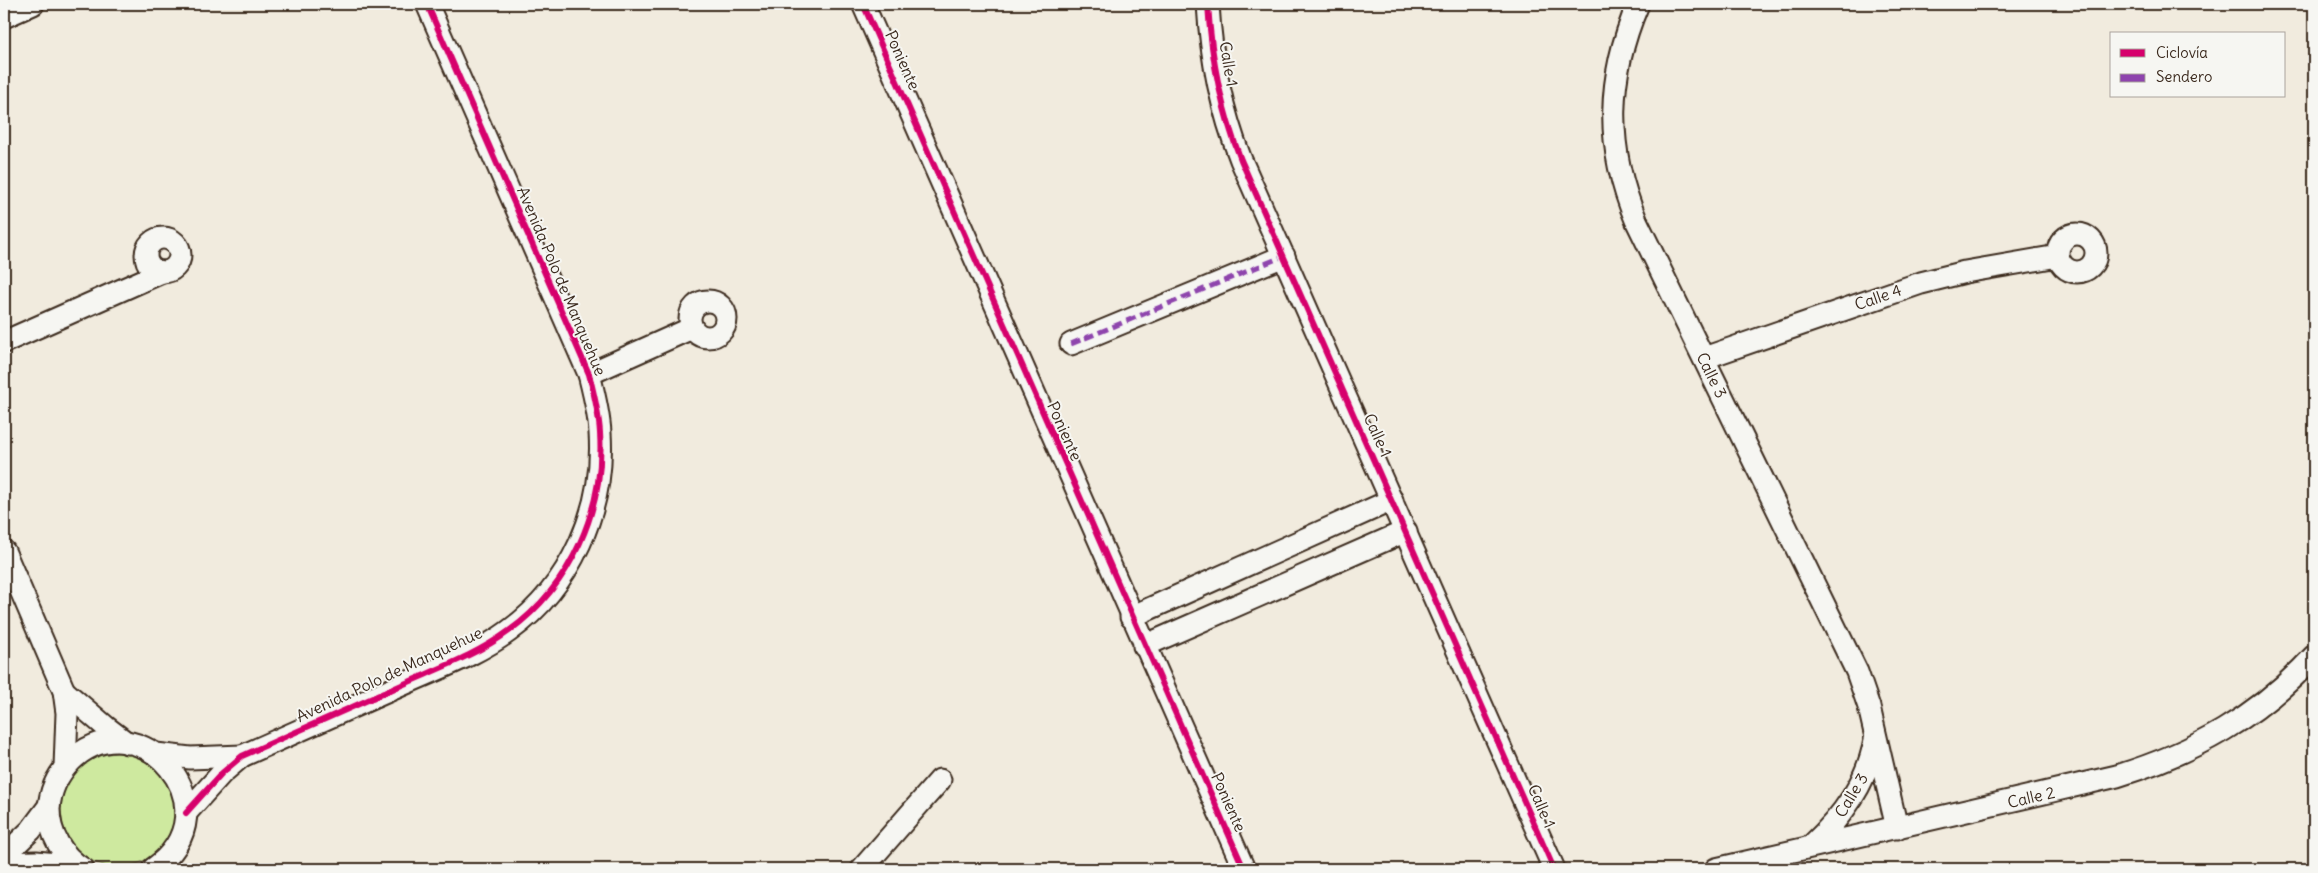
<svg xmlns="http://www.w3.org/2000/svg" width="2318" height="873" font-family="Delius,sans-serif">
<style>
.green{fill:#cee99f;stroke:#848a5e}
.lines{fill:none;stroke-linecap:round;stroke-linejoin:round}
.minor-casing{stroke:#3b2a1e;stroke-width:25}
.minor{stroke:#f6f6f2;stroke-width:21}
.quiet{stroke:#8e44ad;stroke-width:5;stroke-dasharray:10 5;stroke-linecap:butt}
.cycleway-casing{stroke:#f6f6f2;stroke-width:9}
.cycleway{stroke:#d6006c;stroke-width:6}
.labels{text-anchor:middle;stroke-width:4;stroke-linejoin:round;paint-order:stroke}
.street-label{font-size:16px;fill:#3b2a1e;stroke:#f6f6f2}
</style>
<rect width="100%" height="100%" fill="#f1ebde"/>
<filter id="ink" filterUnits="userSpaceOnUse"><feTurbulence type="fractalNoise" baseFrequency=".02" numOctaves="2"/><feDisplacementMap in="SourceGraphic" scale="10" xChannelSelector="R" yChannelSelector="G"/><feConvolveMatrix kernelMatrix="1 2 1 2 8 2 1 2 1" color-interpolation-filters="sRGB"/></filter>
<g filter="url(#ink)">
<circle class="green" cx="118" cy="810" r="57"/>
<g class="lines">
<defs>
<g id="minor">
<polyline points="863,4 1244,869"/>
<path d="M1208,4C1211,58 1221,109 1241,160L1554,869"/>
<path d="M1638,4C1607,77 1605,146 1636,220L1857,672L1869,707L1897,828"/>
<polyline points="4,17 33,4"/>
<circle cx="2077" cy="253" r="19"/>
<circle cx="163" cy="255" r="17"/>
<circle cx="708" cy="319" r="18"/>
<polyline points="4,342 162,272"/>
<polyline points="1071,344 1284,256"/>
<polyline points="1704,358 1921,283 1965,272 2058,256"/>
<polyline points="589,374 692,328"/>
<polyline points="4,551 64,691 67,713 65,767"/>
<polyline points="1131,617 1392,500"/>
<polyline points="1144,646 1406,531"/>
<polyline points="64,691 106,727 127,743"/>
<polyline points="156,754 190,758 242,756"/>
<path d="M186,813L222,773L242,756C296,732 350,708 404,684C440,668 478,654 509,631C571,586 605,509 600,433C599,413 594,394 589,374L427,4"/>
<path d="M1811,846C1843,816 1867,783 1875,740"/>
<polyline points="4,856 31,830 49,806"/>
<polyline points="4,863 36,862 77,866"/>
<path d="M83,869C62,856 49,834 49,809C50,790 58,774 71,761C139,695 238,809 153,869"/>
<polyline points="862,869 940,780"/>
<path d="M1716,869L2117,776C2195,752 2258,717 2314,656"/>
</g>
</defs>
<use href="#minor" class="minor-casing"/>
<use href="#minor" class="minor"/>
<polyline class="quiet" points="1071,344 1284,256"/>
<defs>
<g id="cycleway">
<polyline points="863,4 1244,869"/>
<path d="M1208,4C1211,58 1221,109 1241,160L1554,869"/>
<path d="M186,813L222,773L242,756C296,732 350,708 404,684C440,668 478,654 509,631C571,586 605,509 600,433C599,413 594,394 589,374L427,4"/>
</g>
</defs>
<use href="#cycleway" class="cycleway-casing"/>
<use href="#cycleway" class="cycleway"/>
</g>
</g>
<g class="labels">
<g class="street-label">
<text transform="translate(903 60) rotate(66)" y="6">Poniente</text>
<text transform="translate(1229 64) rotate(81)" y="6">Calle 1</text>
<text transform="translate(562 281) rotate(67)" y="6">Avenida Polo de Manquehue</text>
<text transform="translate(1878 297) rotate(-19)" y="6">Calle 4</text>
<text transform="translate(1712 375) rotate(64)" y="6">Calle 3</text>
<text transform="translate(1065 431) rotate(66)" y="6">Poniente</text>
<text transform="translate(1378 435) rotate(66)" y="6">Calle 1</text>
<text transform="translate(389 674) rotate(-25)" y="6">Avenida Polo de Manquehue</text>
<text transform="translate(1851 795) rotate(-59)" y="6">Calle 3</text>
<text transform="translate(2031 797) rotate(-13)" y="6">Calle 2</text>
<text transform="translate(1229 802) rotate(66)" y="6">Poniente</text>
<text transform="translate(1542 806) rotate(67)" y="6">Calle 1</text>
</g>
</g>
<rect width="2318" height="873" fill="none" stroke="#f6f6f2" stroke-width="20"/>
<rect x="10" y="10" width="2298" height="853" fill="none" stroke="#3b2a1e" stroke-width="2" filter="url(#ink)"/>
<rect x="2110" y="32" width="175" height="65" fill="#f6f6f2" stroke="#aba49d"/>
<rect x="2120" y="49" width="25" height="8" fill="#d6006c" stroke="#aba49d"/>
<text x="2156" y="58" font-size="15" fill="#3b2a1e">Ciclovía</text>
<rect x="2120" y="74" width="25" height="8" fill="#8e44ad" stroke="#aba49d"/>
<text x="2156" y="82" font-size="15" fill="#3b2a1e">Sendero</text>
</svg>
